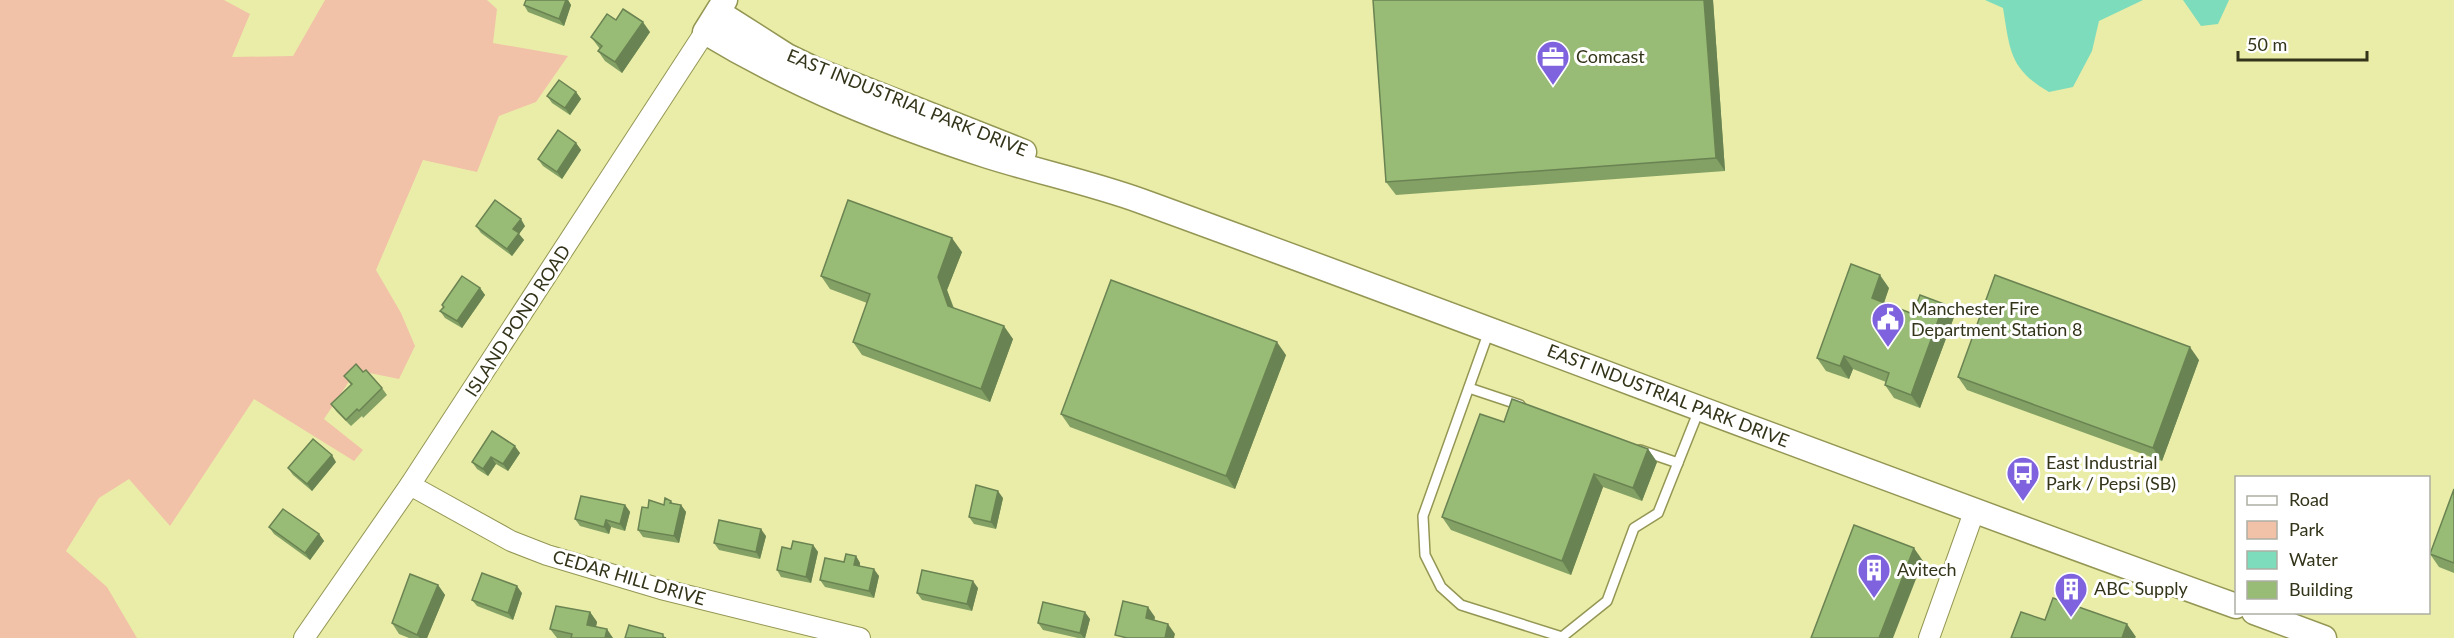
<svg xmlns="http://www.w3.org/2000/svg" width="2454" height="638" font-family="Lato,sans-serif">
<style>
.green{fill:#f1c2a8}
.water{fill:#7cdcbc}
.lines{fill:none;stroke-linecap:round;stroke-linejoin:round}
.service-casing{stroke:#949654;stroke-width:12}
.minor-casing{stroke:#949654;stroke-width:22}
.tertiary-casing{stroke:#949654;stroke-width:27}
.service{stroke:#fff;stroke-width:9}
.minor{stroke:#fff;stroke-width:20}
.tertiary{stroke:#fff;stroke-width:24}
.wall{fill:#83a165}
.shaded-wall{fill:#6a8352}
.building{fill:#98bb75;stroke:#6a8352;stroke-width:1.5}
.labels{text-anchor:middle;stroke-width:6;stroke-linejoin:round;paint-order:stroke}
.poi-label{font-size:18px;fill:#333419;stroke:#fff;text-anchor:start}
.street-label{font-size:18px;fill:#333419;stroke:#fff}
</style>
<rect width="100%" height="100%" fill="#eaeda8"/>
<polygon class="green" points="0,0 224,0 250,14 232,57 293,56 325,0 487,0 497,9 493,43 568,56 536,102 499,116 477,172 423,160 376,270 401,313 415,346 399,379 360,371 348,383 324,419 363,450 354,461 254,399 170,526 129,479 99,498 66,551 107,587 137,638 0,638"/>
<g class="water">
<path d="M1985,0H2143L2099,21L2092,51L2073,87L2049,92C2009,69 2010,49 2003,8Z"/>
<polygon points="2183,0 2229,0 2218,24 2201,26"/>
</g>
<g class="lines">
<defs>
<g id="service">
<polyline points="1489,331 1423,516 1425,555 1441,587 1461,605 1562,637 1607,601 1634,528 1658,513 1699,410"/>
<polyline points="1469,388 1520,405"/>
<polyline points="1640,450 1678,463"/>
</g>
<g id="minor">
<polyline points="410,485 511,541 547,555 661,589 860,638"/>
<polyline points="304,638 410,485 705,32"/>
<polyline points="1929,638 1974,512"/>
</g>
<g id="tertiary">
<path d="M725,0L705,32C794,86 889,124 988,156C1039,172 1091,183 1141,201C1507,334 1870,475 2236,606"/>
<polyline points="718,12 787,56 814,69 1024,152"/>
<polyline points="2254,612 2324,638"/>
</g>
</defs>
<use href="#service" class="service-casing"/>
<use href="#minor" class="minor-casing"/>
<use href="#tertiary" class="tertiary-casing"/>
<use href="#service" class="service"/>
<use href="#minor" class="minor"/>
<use href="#tertiary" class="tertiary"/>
</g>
<g class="wall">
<polygon points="526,0 568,0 571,5 564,26 528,12 524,5"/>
<polygon points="1373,0 1713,0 1725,171 1396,195 1386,182"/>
<polygon points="616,20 650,32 622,73 605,61 598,51 600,49 591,37"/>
<polygon points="576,92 581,99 570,115 552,103 547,96"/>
<polygon points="576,143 581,150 562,179 543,166 538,159"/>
<polygon points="476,226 525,226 519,234 524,240 512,256 481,233"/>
<polygon points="962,252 947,290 954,308 1013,339 990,402 862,355 853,342 867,303 830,289 821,276"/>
<polygon points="480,288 485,295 462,328 445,318 440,311 443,307 442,305"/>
<polygon points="1889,288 1884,303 1913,314 1944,304 1954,317 1920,408 1894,398 1885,385 1886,382 1853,369 1849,379 1826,371 1817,358"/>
<polygon points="1286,355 1235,489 1070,427 1061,414"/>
<polygon points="2199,360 2162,461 1967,390 1958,377"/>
<polygon points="363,372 382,388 387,395 363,418 362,416 351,426 336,411 331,404 351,385 344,376"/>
<polygon points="1504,422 1648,449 1657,462 1642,501 1603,487 1571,575 1451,530 1442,517"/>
<polygon points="492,431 520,453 508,471 496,464 488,476 477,469 472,462"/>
<polygon points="336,462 312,491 293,475 288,468"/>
<polygon points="2454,489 2454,573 2439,567 2430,554"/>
<polygon points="1003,498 996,529 974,524 969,517"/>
<polygon points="671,501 673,504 681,505 686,512 679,543 643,537 638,530 648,508 664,505"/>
<polygon points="625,505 630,512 625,531 611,527 609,534 580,526 575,519"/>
<polygon points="269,527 319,534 324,541 310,560 274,534"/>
<polygon points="766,536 760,559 719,550 714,543"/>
<polygon points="813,545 818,552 811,583 781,577 777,570"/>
<polygon points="856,556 860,563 860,566 879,576 874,598 825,587 820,580 844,562"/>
<polygon points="438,585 445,595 427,638 409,638 399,634 392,623"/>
<polygon points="978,588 972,611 922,600 917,593"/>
<polygon points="522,593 513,620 477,606 472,600"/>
<polygon points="590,612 597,622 596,627 613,638 557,638 550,629"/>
<polygon points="1090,619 1085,638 1078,638 1043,630 1038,623"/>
</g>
<g class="shaded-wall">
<polygon points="566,0 568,0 571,5 564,26 559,19"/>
<polygon points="1704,0 1713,0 1725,171 1716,158"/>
<polygon points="643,22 650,32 622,73 615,62"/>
<polygon points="576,92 581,99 570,115 565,108"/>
<polygon points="576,143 581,150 562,179 557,172"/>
<polygon points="521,219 525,226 519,234 524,240 512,256 507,249 513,229"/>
<polygon points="952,238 962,252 947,290 957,319 948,306 938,277"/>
<polygon points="1880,275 1889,288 1881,311 1872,298"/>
<polygon points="480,288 485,295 462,328 457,321"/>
<polygon points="1944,304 1954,317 1920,408 1911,395"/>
<polygon points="1004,326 1013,339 990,402 981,389"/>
<polygon points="1277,342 1286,355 1235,489 1226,476"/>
<polygon points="2190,347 2199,360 2162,461 2153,448"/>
<polygon points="1844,356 1853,369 1849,379 1840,366"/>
<polygon points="515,446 520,453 508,471 503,464"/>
<polygon points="1648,449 1657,462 1642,501 1633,488"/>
<polygon points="332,455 336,462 312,491 307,484"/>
<polygon points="491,457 496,464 488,476 483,469"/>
<polygon points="1594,474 1603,487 1571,575 1562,561"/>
<polygon points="998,491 1003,498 996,529 991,522"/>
<polygon points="625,505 630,512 625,531 620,524"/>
<polygon points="681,505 686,512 679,543 674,536"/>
<polygon points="606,520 611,527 609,534 604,527"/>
<polygon points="761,529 766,536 760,559 756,552"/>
<polygon points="319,534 324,541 310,560 305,553"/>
<polygon points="813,545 818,552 811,583 806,577"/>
<polygon points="1914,548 1923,561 1893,638 1879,638"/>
<polygon points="856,556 860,563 859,572 854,565"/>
<polygon points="874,569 879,576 874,598 869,591"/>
<polygon points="973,581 978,588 972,611 967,604"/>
<polygon points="438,585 445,595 427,638 420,638 417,635"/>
<polygon points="517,586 522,593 513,620 508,613"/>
<polygon points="1148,607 1155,617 1153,629 1146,618"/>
<polygon points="590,612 597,622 594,635 587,625"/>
<polygon points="1085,612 1090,619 1085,638 1084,638 1080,633"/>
<polygon points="1168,624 1175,634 1174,638 1165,638"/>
<polygon points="2127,624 2136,637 2135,638 2122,638"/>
<polygon points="607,629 613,638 605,638"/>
</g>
<g class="building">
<polygon points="526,0 566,0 559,19 524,5"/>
<polygon points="1373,0 1704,0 1716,158 1386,182"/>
<polygon points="623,9 643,22 615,62 598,51 602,46 591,37 607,14 616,20"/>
<polygon points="559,80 576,92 565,108 547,96"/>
<polygon points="558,130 576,143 557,172 538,159"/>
<polygon points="495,200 521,219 513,229 519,233 507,249 476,226"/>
<polygon points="848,200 952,238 938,277 948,306 1004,326 981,389 853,342 870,294 821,276"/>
<polygon points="1851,264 1880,275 1872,298 1913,314 1920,295 1944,304 1911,395 1885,385 1889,373 1844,356 1840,366 1817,358"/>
<polygon points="1995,275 2190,347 2153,448 1958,377"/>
<polygon points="462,276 480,288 457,321 440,311 444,307 442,305"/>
<polygon points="1111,280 1277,342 1226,476 1061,414"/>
<polygon points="356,364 363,372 366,370 382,388 359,411 357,409 346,420 331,404 352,384 344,376"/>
<polygon points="1512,399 1648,449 1633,488 1594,474 1562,561 1442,517 1480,414 1504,422"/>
<polygon points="492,431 515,446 503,464 491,457 483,469 472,462"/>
<polygon points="313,439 332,455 307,484 288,468"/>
<polygon points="976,485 998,491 991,522 969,517"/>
<polygon points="2454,489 2454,563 2430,554"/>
<polygon points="581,496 625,505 620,524 606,520 604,527 575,519"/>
<polygon points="665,498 671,501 670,503 681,505 674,536 638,530 642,507 648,508 649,500 664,505"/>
<polygon points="283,509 319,534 305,553 269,527"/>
<polygon points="719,520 761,529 756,552 714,543"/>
<polygon points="1854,525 1914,548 1879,638 1811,638"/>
<polygon points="793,541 813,545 806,577 777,570 782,547 791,549"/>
<polygon points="846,554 856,556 854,565 874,569 869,591 820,580 825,558 844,562"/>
<polygon points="922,570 973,581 967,604 917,593"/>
<polygon points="482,573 517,586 508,613 472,600"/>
<polygon points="410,574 438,585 417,635 392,623"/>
<polygon points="2053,598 2127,624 2122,638 2011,638 2021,612 2045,620"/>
<polygon points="1123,601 1148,607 1146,618 1168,624 1165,638 1127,638 1115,635"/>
<polygon points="1043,602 1085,612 1080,633 1038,623"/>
<polygon points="556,606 590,612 587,625 607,629 605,638 571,638 572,634 550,629"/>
<polygon points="629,625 663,634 663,637 666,638 625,638"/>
</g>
<defs>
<symbol id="office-pin" viewBox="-11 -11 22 30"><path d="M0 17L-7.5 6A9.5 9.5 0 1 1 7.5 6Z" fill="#7f63de" stroke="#fff"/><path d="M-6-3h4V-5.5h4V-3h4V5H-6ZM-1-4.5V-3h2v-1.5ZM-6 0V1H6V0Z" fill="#fff"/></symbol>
<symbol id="civic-pin" viewBox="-11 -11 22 30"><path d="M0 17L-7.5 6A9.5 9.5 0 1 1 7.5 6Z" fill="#7f63de" stroke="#fff"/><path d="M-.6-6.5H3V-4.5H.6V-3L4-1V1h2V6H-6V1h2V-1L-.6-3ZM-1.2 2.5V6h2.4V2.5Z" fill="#fff"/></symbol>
<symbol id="bus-pin" viewBox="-11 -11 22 30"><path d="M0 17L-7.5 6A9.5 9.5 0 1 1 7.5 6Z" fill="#7f63de" stroke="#fff"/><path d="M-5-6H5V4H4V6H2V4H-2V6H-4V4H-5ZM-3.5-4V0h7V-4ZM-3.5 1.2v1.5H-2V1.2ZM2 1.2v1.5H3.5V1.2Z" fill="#fff"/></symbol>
<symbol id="building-pin" viewBox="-11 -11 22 30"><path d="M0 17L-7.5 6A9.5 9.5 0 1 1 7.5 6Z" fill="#7f63de" stroke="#fff"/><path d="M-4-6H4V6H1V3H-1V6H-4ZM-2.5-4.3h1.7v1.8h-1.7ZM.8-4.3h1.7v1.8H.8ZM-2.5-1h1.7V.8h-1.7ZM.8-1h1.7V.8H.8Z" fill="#fff"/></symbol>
</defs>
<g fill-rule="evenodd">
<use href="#office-pin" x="1534" y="38" width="38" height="52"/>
<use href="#civic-pin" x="1869" y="300" width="38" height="52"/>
<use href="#bus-pin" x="2004" y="454" width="38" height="52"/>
<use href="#building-pin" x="1855" y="551" width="38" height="52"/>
<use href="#building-pin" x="2052" y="570" width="38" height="52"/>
</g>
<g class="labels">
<g class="poi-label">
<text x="1576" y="63">Comcast</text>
<text x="1911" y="315">Manchester Fire<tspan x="1911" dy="21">Department Station 8</tspan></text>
<text x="2046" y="469">East Industrial<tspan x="2046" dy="21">Park / Pepsi (SB)</tspan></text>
<text x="1897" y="576">Avitech</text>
<text x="2094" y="595">ABC Supply</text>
</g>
<g class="street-label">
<text transform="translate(907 103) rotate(22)" y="6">EAST INDUSTRIAL PARK DRIVE</text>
<text transform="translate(518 321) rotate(-57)" y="6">ISLAND POND ROAD</text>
<text transform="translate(1668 396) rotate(21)" y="6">EAST INDUSTRIAL PARK DRIVE</text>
<text transform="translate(629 578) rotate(16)" y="6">CEDAR HILL DRIVE</text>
</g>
</g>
<rect x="2235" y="476" width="195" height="138" fill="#ffffff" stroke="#adaea3" stroke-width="1.5"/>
<rect x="2247" y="496" width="30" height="9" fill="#ffffff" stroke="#adaea3" stroke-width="1.5"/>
<text x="2289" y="506" font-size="18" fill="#333419">Road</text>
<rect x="2247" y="521" width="30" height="18" fill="#f1c2a8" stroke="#adaea3" stroke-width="1.5"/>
<text x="2289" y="536" font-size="18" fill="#333419">Park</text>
<rect x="2247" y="551" width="30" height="18" fill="#7cdcbc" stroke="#adaea3" stroke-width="1.5"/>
<text x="2289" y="566" font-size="18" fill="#333419">Water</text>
<rect x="2247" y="581" width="30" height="18" fill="#98bb75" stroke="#adaea3" stroke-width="1.5"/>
<text x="2289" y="596" font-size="18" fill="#333419">Building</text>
<path d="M2238 51v9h129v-9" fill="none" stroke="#333419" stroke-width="3"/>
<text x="2247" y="51" font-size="18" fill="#333419" stroke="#ffffff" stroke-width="4.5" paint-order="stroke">50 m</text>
</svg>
